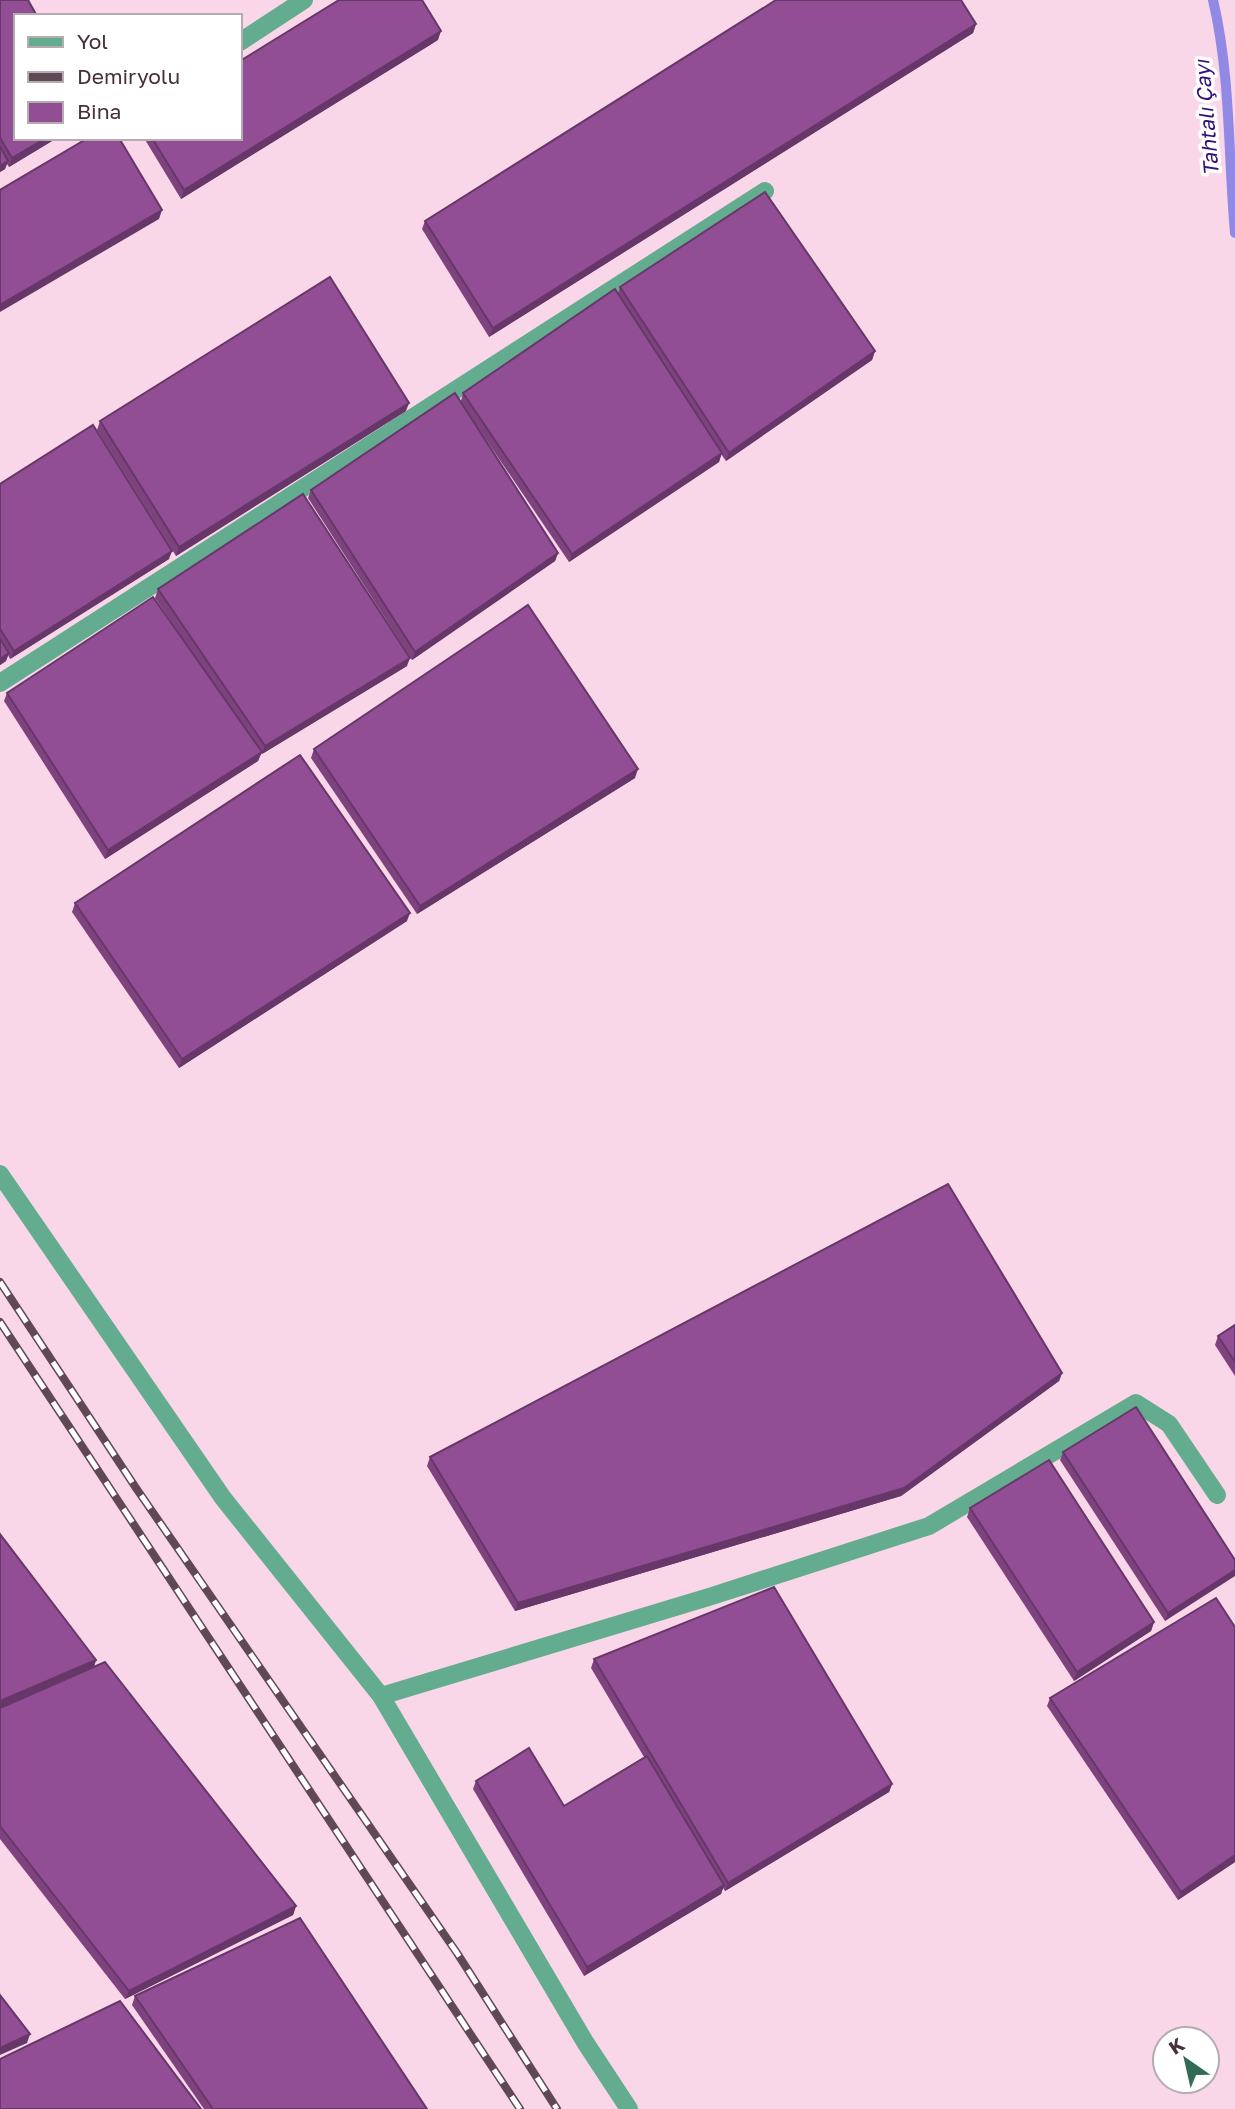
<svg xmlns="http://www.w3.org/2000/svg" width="1235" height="2109" font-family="'Golos Text',sans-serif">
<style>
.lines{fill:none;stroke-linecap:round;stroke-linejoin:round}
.stream{stroke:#9189e3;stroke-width:10}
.minor{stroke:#63ac8f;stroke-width:18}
.rail-casing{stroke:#604855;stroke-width:8}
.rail{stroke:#fff;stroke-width:5;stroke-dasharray:16;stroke-linecap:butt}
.wall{fill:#7e437f}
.shaded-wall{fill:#663768}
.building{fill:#924e94;stroke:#663768;stroke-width:2}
.labels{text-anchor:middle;stroke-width:7;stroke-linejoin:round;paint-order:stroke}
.water-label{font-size:21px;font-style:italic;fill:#31117b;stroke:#fff}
</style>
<rect width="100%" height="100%" fill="#f9d6e8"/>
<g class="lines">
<path class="stream" d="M1213,0C1231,76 1228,156 1235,233"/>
<g class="minor">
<polyline points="240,42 304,0"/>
<polyline points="0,683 765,191"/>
<polyline points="0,1174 223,1498 381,1696 585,2042 629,2109"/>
<polyline points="381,1696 712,1596 929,1526 1136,1403 1169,1424 1217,1495"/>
</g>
<defs>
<g id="rail">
<polyline points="0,1282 136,1488 457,1953 557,2109"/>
<polyline points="0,1322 520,2109"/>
</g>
</defs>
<use href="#rail" class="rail-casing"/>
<use href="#rail" class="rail"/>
</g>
<g class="wall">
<polygon points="0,0 57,138 9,167 7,164 5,169 0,172"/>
<polygon points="976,24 973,33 489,337 422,229 425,221"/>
<polygon points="438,40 181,199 144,138 240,138"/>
<polygon points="620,287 875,351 872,360 726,461 721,454 719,462 569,562 474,422 558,553 555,561 412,660 308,498 311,490 461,401 463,393 618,294"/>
<polygon points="406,411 176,556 97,430 100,421"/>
<polygon points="0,484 169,559 10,659 8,655 6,661 0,665"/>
<polygon points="158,589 407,666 262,754 261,753 258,761 105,859 4,701 7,693 208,676 155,598"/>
<polygon points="314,749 635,778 417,914 311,758"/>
<polygon points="75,903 407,921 179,1068 72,912"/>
<polygon points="1235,1325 1235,1376 1215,1345 1218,1336"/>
<polygon points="1062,1373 1059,1381 901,1496 515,1611 427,1466 430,1457"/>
<polygon points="1063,1452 1235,1560 1165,1621 1060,1460"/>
<polygon points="970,1508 1154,1622 1151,1631 1074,1681 967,1517"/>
<polygon points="594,1659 892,1784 889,1792 725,1891 723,1888 721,1894 584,1976 473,1789 476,1781 564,1806 644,1757 591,1668"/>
<polygon points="96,1660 94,1667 296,1906 293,1915 125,1999 0,1839 0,1708"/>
<polygon points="1050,1698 1235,1862 1178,1900 1047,1706"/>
<polygon points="135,1996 427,2109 204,2109 132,2005"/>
</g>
<g class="shaded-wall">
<polygon points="976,24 973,33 489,337 493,328"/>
<polygon points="441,31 438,40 181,199 184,190"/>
<polygon points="46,138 57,138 9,167 12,158"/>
<polygon points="8,161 5,169 0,172 0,166"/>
<polygon points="162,210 159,219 0,312 0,305"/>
<polygon points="875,351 872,360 726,461 729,453"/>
<polygon points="409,403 406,411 176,556 179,547"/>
<polygon points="722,453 719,462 569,562 572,554"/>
<polygon points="172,551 169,559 10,659 14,651"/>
<polygon points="558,553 555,561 412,660 415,652"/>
<polygon points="9,653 6,661 0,665 0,659"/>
<polygon points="410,658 407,666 262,754 265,746"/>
<polygon points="262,752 258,761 105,859 108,850"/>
<polygon points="638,769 635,778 417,914 420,906"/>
<polygon points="410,913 407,921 179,1068 182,1059"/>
<polygon points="1062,1373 1059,1381 901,1496 515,1611 518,1603"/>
<polygon points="1235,1570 1235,1576 1165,1621 1168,1613"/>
<polygon points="1154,1622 1151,1631 1074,1681 1077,1672"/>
<polygon points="96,1660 93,1669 0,1708 0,1701"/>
<polygon points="892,1784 889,1792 725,1891 728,1883"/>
<polygon points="1235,1855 1235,1862 1178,1900 1181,1892"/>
<polygon points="724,1885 721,1894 584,1976 587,1967"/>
<polygon points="296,1906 293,1915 125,1999 129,1991"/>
<polygon points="30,2034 27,2043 0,2055 0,2048"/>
</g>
<g class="building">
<polygon points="0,0 28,0 37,16 16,16 16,138 46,138 12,158 0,138"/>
<polygon points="339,0 422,0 441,31 184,190 152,138 240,138 240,61"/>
<polygon points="776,0 961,0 976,24 493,328 425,221"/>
<polygon points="88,138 119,138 162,210 0,305 0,190"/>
<polygon points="0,146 8,161 0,166"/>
<polygon points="765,192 875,351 729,453 620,287"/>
<polygon points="330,277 409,403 179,547 100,421"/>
<polygon points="615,289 722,453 572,554 463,393"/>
<polygon points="455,393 558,553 415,652 311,490"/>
<polygon points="93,425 172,551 14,651 0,629 0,484"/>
<polygon points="303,494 410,658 265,746 158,589"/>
<polygon points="153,597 262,752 108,850 7,693"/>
<polygon points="528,605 638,769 420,906 314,749"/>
<polygon points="0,639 9,653 0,659"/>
<polygon points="300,755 410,913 182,1059 75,903"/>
<polygon points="948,1184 1062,1373 904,1488 518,1603 430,1457"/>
<polygon points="1235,1325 1235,1362 1218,1336"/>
<polygon points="1136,1407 1235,1560 1235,1570 1168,1613 1063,1452"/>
<polygon points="1049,1460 1154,1622 1077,1672 970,1508"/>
<polygon points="0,1534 96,1660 0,1701"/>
<polygon points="774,1587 892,1784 728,1883 594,1659"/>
<polygon points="1216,1598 1235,1627 1235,1855 1181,1892 1050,1698"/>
<polygon points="105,1662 296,1906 129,1991 0,1826 0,1708"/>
<polygon points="529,1748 564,1806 647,1756 724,1885 587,1967 476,1781"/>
<polygon points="300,1918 427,2109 213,2109 135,1996"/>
<polygon points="0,1995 30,2034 0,2048"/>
<polygon points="120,2001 201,2109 0,2109 0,2059"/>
</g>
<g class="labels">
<g class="water-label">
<text transform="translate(1207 118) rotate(-95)" y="7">Tahtalı Çayı</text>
</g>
</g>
<rect x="14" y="14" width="228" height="126" fill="#ffffff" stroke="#b5acb1" stroke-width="2"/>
<rect x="28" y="37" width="35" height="10" fill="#63ac8f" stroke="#b5acb1" stroke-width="2"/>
<text x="77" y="49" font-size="21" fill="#46303c">Yol</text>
<rect x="28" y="72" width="35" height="10" fill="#604855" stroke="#b5acb1" stroke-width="2"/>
<text x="77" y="84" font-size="21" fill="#46303c">Demiryolu</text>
<rect x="28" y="102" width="35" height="21" fill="#924e94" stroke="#b5acb1" stroke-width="2"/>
<text x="77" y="119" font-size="21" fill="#46303c">Bina</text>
<g transform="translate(1186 2060) rotate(326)"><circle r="33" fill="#ffffff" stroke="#b5acb1" stroke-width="2"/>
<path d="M0-5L12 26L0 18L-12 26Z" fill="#316c56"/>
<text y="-10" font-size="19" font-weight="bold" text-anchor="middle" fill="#46303c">K</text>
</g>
</svg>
